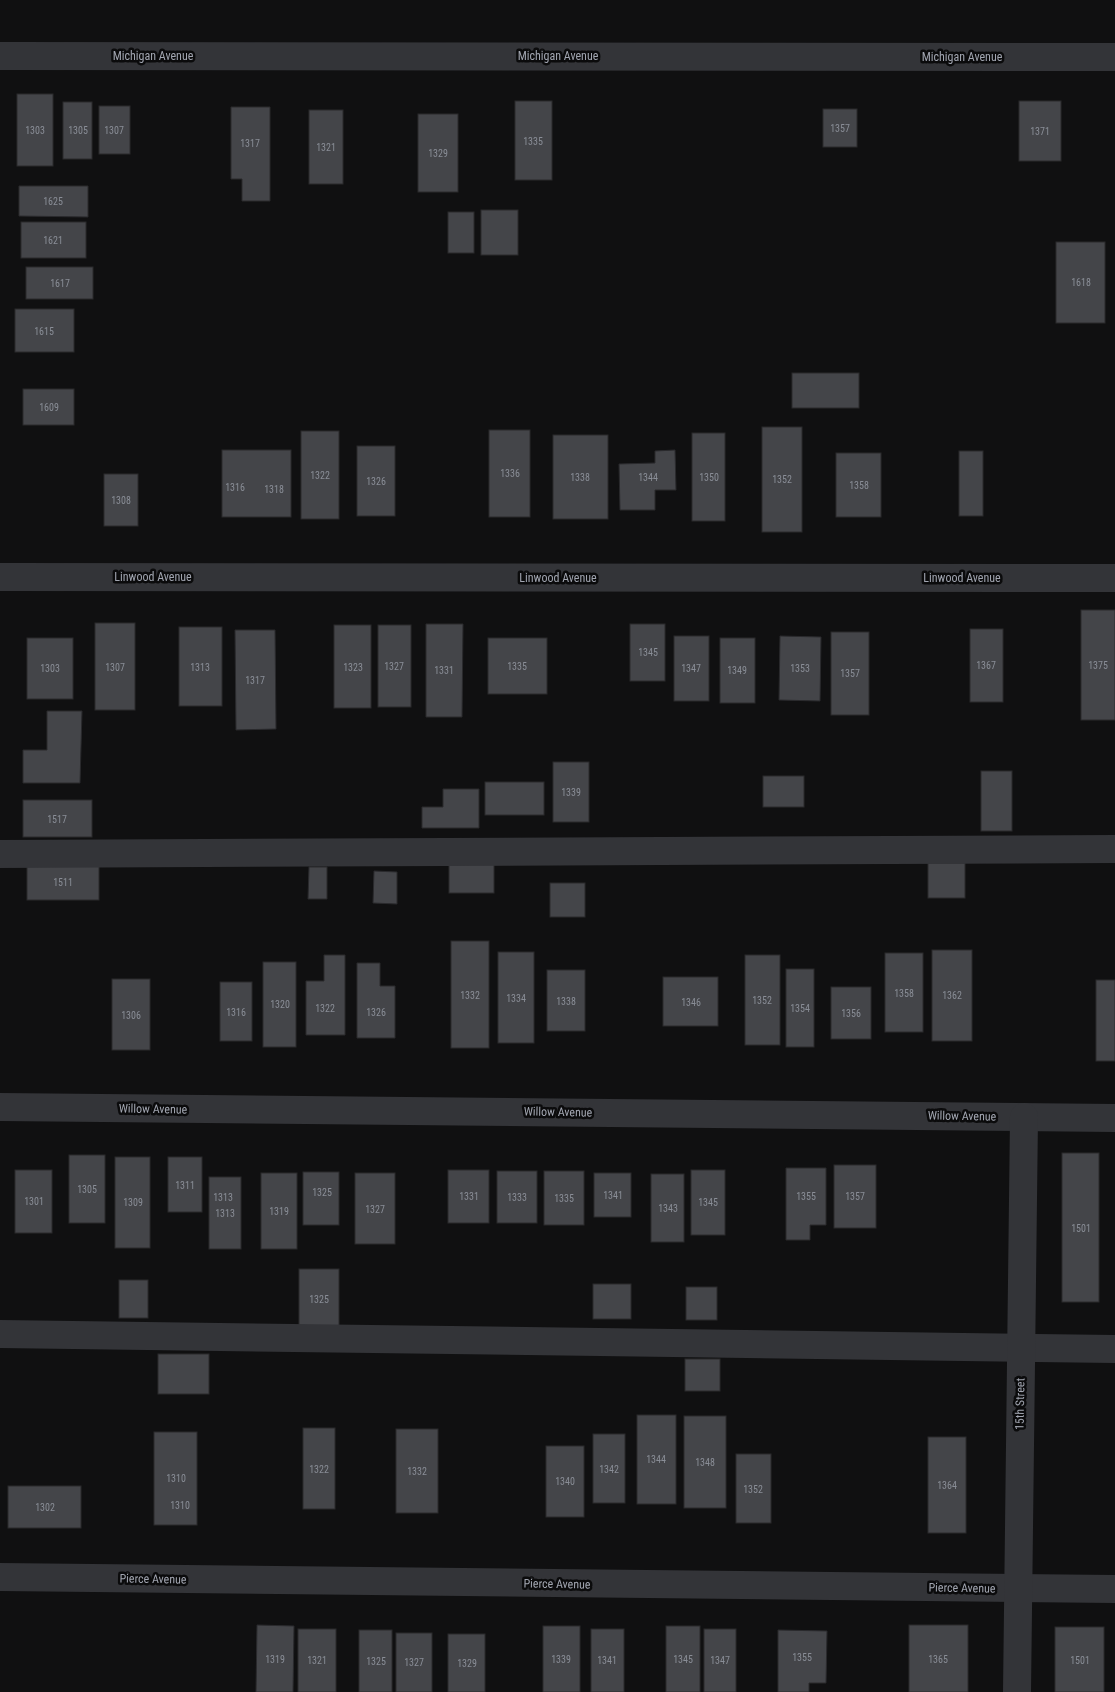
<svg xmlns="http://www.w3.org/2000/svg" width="1115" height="1692" font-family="'Roboto Condensed',sans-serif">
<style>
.building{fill:#444549;stroke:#2a2a2d}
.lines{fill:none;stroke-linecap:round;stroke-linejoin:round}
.minor{stroke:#333438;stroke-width:28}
.labels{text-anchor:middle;stroke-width:5;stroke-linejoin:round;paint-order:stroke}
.number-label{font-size:10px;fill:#8a8e97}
.street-label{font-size:12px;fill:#a2a6b1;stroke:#0b0b0c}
</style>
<rect width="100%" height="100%" fill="#101011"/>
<g class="building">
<rect x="17" y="94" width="36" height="72"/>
<rect x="515" y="101" width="37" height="79"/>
<rect x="1019" y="101" width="42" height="60"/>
<rect x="63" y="102" width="29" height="57"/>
<rect x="99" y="106" width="31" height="48"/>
<polygon points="231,107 270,107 270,201 242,201 242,179 231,179"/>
<rect x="823" y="109" width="34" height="38"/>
<rect x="309" y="110" width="34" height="74"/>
<rect x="418" y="114" width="40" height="78"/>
<polygon points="19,186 88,186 88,217 19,216"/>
<rect x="481" y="210" width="37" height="45"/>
<rect x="448" y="212" width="26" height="41"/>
<rect x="21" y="222" width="65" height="36"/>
<rect x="1056" y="242" width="49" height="81"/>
<rect x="26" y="267" width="67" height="32"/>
<rect x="15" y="309" width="59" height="43"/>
<rect x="792" y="373" width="67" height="35"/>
<rect x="23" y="389" width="51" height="36"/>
<rect x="762" y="427" width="40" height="105"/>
<rect x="489" y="430" width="41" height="87"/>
<rect x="301" y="431" width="38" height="88"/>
<rect x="692" y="433" width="33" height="88"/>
<rect x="553" y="435" width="55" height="84"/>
<rect x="357" y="446" width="38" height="70"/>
<rect x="222" y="450" width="69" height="67"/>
<polygon points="675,450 676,490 655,490 655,510 620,510 619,464 655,463 655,451"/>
<rect x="959" y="451" width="24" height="65"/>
<rect x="836" y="453" width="45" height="64"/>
<rect x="104" y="474" width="34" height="52"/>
<rect x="1081" y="610" width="34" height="110"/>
<rect x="95" y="623" width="40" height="87"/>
<polygon points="426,624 463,624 462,717 426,717"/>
<rect x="630" y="624" width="35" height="57"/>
<rect x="334" y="625" width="37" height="83"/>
<rect x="378" y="625" width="33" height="82"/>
<rect x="179" y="627" width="43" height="79"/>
<rect x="970" y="629" width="33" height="73"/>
<polygon points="235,630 275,630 276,729 236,730"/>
<rect x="831" y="632" width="38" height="83"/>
<rect x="674" y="636" width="35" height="65"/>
<polygon points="780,636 821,637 820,701 779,700"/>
<rect x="27" y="638" width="46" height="61"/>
<rect x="488" y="638" width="59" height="56"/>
<rect x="720" y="638" width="35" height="65"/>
<polygon points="47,711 82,711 80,783 23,783 23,750 47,750"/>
<rect x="553" y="762" width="36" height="60"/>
<rect x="981" y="771" width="31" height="60"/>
<rect x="763" y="776" width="41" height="31"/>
<rect x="485" y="782" width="59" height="33"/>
<polygon points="443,789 479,789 479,828 422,828 422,807 443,807"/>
<rect x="23" y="800" width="69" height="37"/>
<rect x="27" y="863" width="72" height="37"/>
<rect x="449" y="863" width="45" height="30"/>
<rect x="928" y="863" width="37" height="35"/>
<polygon points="309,867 327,867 327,899 308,899"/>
<polygon points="374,871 397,872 397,904 373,903"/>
<rect x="550" y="883" width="35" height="34"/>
<rect x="451" y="941" width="38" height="107"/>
<rect x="932" y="950" width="40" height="91"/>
<rect x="498" y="952" width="36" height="91"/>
<rect x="885" y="953" width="38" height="79"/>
<polygon points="324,955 345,955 345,1035 306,1035 306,981 324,981"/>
<rect x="745" y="955" width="35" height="90"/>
<rect x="263" y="962" width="33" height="85"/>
<polygon points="357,963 380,963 380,986 395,986 395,1038 357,1038"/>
<rect x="786" y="969" width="28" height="78"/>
<rect x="547" y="970" width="38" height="61"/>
<rect x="663" y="977" width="55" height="49"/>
<rect x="112" y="979" width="38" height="71"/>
<rect x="1096" y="980" width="19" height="81"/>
<rect x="220" y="982" width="32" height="59"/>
<rect x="831" y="987" width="40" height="52"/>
<rect x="1062" y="1153" width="37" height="149"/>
<rect x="69" y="1155" width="36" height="68"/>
<rect x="115" y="1157" width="35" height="91"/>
<rect x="168" y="1157" width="34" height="55"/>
<rect x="834" y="1165" width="42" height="63"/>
<polygon points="786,1168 826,1168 826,1225 810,1225 810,1240 786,1240"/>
<rect x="15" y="1170" width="37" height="63"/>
<rect x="448" y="1170" width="41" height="53"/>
<rect x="691" y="1170" width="34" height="65"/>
<rect x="497" y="1171" width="40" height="52"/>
<rect x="544" y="1171" width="40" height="54"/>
<rect x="303" y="1172" width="36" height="53"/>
<rect x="261" y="1173" width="36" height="76"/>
<rect x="355" y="1173" width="40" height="71"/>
<rect x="594" y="1173" width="37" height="44"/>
<rect x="651" y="1174" width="33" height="68"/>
<rect x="209" y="1177" width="32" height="72"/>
<rect x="299" y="1269" width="40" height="59"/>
<rect x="119" y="1280" width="29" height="38"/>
<rect x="593" y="1284" width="38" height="35"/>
<rect x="686" y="1287" width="31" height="33"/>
<rect x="158" y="1354" width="51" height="40"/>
<rect x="685" y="1359" width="35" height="32"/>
<rect x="637" y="1415" width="39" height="89"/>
<rect x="684" y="1416" width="42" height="92"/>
<rect x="303" y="1428" width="32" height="81"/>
<rect x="396" y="1429" width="42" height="84"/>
<rect x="154" y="1432" width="43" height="93"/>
<rect x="593" y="1434" width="32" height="69"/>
<rect x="928" y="1437" width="38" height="96"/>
<rect x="546" y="1446" width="38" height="71"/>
<rect x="736" y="1454" width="35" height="69"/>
<rect x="8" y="1486" width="73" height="42"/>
<polygon points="257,1625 294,1626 293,1692 256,1692"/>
<rect x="909" y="1625" width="59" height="67"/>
<rect x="543" y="1626" width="37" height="66"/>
<rect x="666" y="1626" width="34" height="66"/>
<rect x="1055" y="1627" width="49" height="65"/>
<rect x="298" y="1629" width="38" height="63"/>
<rect x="591" y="1629" width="33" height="63"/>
<rect x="704" y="1629" width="32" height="63"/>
<rect x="359" y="1630" width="33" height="62"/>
<polygon points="778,1630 827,1631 826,1683 809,1683 809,1692 778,1692"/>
<rect x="396" y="1633" width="36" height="59"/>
<rect x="448" y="1634" width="37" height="58"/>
</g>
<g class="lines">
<g class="minor">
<polyline points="0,56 1115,57"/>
<polyline points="0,577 1115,578"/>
<polyline points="0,854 1115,849"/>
<polyline points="0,1107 1115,1118"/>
<polyline points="0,1334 1115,1349"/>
<polyline points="0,1577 1115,1589"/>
<polyline points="1017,1692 1024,1117"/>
</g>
</g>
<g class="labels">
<g class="number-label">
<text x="840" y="132">1357</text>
<text x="35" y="134">1303</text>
<text x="78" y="134">1305</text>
<text x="114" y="134">1307</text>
<text x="1040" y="135">1371</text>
<text x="533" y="145">1335</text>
<text x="250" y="147">1317</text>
<text x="326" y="151">1321</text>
<text x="438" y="157">1329</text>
<text x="53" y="205">1625</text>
<text x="53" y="244">1621</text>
<text x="1081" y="286">1618</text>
<text x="60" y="287">1617</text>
<text x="44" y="335">1615</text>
<text x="49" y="411">1609</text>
<text x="510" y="477">1336</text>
<text x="320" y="479">1322</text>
<text x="580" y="481">1338</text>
<text x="648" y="481">1344</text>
<text x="709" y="481">1350</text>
<text x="782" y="483">1352</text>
<text x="376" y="485">1326</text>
<text x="859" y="489">1358</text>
<text x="235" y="491">1316</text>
<text x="274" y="493">1318</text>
<text x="121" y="504">1308</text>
<text x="648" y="656">1345</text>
<text x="986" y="669">1367</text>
<text x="1098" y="669">1375</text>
<text x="394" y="670">1327</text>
<text x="517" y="670">1335</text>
<text x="115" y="671">1307</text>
<text x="200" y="671">1313</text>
<text x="353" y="671">1323</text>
<text x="50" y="672">1303</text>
<text x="691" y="672">1347</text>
<text x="800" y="672">1353</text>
<text x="444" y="674">1331</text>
<text x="737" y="674">1349</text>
<text x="850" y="677">1357</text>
<text x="255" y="684">1317</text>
<text x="571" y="796">1339</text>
<text x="57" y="823">1517</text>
<text x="63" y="886">1511</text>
<text x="904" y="997">1358</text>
<text x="470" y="999">1332</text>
<text x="952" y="999">1362</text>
<text x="516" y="1002">1334</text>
<text x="762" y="1004">1352</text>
<text x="566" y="1005">1338</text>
<text x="691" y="1006">1346</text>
<text x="280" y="1008">1320</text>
<text x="325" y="1012">1322</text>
<text x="800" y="1012">1354</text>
<text x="236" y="1016">1316</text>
<text x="376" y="1016">1326</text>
<text x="851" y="1017">1356</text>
<text x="131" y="1019">1306</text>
<text x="185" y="1189">1311</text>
<text x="87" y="1193">1305</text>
<text x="322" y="1196">1325</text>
<text x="613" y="1199">1341</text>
<text x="469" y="1200">1331</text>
<text x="806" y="1200">1355</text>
<text x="855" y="1200">1357</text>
<text x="223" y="1201">1313</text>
<text x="517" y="1201">1333</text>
<text x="564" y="1202">1335</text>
<text x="34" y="1205">1301</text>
<text x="133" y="1206">1309</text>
<text x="708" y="1206">1345</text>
<text x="668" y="1212">1343</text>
<text x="375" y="1213">1327</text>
<text x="279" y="1215">1319</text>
<text x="225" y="1217">1313</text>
<text x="1081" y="1232">1501</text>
<text x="319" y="1303">1325</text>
<text x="656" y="1463">1344</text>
<text x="705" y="1466">1348</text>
<text x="319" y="1473">1322</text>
<text x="609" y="1473">1342</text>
<text x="417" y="1475">1332</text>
<text x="176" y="1482">1310</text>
<text x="565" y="1485">1340</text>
<text x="947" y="1489">1364</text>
<text x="753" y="1493">1352</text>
<text x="180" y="1509">1310</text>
<text x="45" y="1511">1302</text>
<text x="802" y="1661">1355</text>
<text x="275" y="1663">1319</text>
<text x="561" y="1663">1339</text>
<text x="683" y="1663">1345</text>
<text x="938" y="1663">1365</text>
<text x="317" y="1664">1321</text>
<text x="607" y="1664">1341</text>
<text x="720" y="1664">1347</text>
<text x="1080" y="1664">1501</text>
<text x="376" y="1665">1325</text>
<text x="414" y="1666">1327</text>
<text x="467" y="1667">1329</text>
</g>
<g class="street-label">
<text x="153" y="60">Michigan Avenue</text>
<text x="558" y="60">Michigan Avenue</text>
<text x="962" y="61">Michigan Avenue</text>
<text x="153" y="581">Linwood Avenue</text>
<text x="558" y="582">Linwood Avenue</text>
<text x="962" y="582">Linwood Avenue</text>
<text transform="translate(153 1109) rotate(1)" y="4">Willow Avenue</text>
<text transform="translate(558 1112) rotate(1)" y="4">Willow Avenue</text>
<text transform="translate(962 1116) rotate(1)" y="4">Willow Avenue</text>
<text transform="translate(1020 1404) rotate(-89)" y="4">15th Street</text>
<text transform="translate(153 1579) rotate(1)" y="4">Pierce Avenue</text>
<text transform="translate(557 1584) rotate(1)" y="4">Pierce Avenue</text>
<text transform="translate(962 1588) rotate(1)" y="4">Pierce Avenue</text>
</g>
</g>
</svg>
